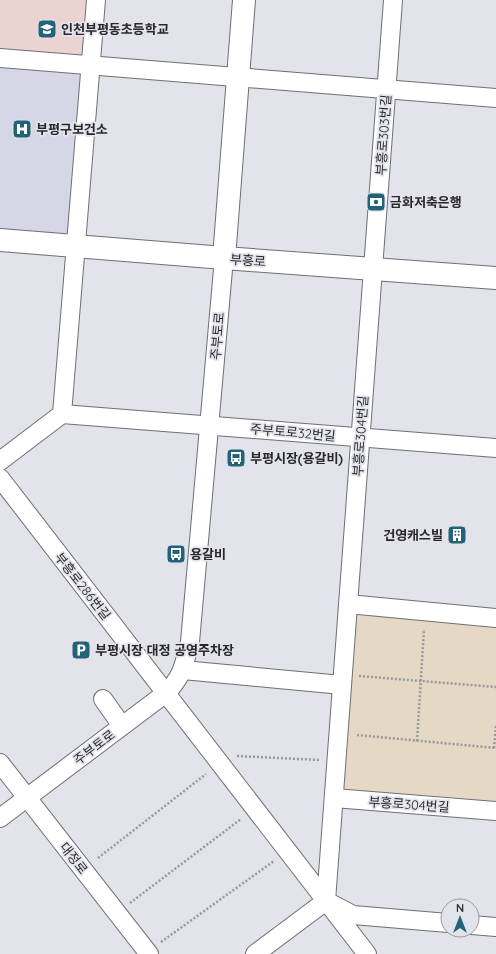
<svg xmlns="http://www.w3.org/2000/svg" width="496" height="954" font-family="Quicksand,'Noto Sans KR',sans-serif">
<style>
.commercial{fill:#e5d8c4}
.built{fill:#d5d7e6}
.education{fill:#edd2d2}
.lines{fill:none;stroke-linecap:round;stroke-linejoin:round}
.minor-casing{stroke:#6e6e76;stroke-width:20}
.major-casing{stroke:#6e6e76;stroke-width:24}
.path{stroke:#98999f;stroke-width:2.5;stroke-dasharray:2 2;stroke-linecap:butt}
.minor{stroke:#fff;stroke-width:18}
.major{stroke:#fff;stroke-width:22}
.labels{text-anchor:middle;stroke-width:3.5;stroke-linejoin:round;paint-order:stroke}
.poi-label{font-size:13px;font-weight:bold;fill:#28282b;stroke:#e2e3eb;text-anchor:start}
.street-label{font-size:13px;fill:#28282b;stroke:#e2e3eb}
</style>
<rect width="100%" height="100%" fill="#e2e3eb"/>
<polygon class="commercial" points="348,604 496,618 496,811 334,798"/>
<polygon class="built" points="0,58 90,65 76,246 0,240"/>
<polygon class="education" points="0,0 96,0 90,65 0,58"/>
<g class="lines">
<defs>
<g id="minor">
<polyline points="0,58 496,98"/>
<polyline points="62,414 496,448"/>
<polyline points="0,461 62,414 96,0"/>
<polyline points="0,478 367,954"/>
<polyline points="348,604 496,618"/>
<polyline points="183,670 342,685"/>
<polyline points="103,699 122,726"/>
<polyline points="0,763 149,954"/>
<polyline points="334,798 496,811"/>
<path d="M0,818L166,693C183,676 184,664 190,642L224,258"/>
<polyline points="326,901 393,0"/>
<polyline points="332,904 353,915 448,923"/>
<polyline points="472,925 496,927"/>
<polyline points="255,954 326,901"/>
</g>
<g id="major">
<polyline points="0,240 224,258 496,278"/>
<polyline points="224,258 244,0"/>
</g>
</defs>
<use href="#minor" class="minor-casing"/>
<use href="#major" class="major-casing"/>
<g class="path">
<polyline points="359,676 496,687"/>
<polyline points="357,735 496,748"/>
<polyline points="417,741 424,629"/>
<polyline points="494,748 496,726"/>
<polyline points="237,756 320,760"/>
<polyline points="98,858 206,774"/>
<polyline points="130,903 241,819"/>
<polyline points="161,942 274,861"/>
</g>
<use href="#minor" class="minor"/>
<use href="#major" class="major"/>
</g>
<defs>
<symbol id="school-square" viewBox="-11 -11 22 22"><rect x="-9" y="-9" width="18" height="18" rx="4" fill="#226377" stroke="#e2e3eb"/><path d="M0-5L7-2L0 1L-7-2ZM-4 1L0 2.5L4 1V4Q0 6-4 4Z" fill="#fff"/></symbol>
<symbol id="hospital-square" viewBox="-11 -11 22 22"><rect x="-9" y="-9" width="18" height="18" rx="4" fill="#226377" stroke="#e2e3eb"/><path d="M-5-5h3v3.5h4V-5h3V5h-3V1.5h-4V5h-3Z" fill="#fff"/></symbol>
<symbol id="bank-square" viewBox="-11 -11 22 22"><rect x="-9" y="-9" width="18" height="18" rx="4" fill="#226377" stroke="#e2e3eb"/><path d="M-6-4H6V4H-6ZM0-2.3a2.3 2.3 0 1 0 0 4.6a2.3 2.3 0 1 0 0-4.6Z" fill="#fff"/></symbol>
<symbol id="bus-square" viewBox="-11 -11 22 22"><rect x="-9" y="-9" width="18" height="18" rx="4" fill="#226377" stroke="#e2e3eb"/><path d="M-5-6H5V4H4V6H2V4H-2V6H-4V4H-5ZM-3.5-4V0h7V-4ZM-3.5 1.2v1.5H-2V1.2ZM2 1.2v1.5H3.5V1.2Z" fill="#fff"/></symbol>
<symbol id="building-square" viewBox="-11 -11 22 22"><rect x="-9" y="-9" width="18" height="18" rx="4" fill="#226377" stroke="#e2e3eb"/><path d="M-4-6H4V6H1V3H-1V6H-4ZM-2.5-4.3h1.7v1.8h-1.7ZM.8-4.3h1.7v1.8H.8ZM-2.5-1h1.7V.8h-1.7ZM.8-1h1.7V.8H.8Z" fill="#fff"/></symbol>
<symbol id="parking-square" viewBox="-11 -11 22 22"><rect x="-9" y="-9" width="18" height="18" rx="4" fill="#226377" stroke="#e2e3eb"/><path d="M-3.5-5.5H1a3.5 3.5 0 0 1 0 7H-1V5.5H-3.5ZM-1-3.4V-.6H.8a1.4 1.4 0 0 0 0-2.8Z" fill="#fff"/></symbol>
</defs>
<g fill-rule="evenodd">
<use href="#school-square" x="36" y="18" width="22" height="22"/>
<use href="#hospital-square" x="11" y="118" width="22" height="22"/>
<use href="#bank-square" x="365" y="191" width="22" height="22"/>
<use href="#bus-square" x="225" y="447" width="22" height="22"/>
<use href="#building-square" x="446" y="524" width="22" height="22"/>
<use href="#bus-square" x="165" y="543" width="22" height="22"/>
<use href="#parking-square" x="70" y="639" width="22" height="22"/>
</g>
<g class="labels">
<g class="poi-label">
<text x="61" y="34">인천부평동초등학교</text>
<text x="36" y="134">부평구보건소</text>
<text x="390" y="207">금화저축은행</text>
<text x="250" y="463">부평시장(용갈비)</text>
<text x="443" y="540" text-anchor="end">건영캐스빌</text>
<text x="190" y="559">용갈비</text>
<text x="95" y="655">부평시장 대정 공영주차장</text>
</g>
<g class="street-label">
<text transform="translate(383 135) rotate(-86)" y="5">부흥로303번길</text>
<text transform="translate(248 260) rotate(4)" y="5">부흥로</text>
<text transform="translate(217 336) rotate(-85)" y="5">주부토로</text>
<text transform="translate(293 432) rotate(5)" y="5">주부토로32번길</text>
<text transform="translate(360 436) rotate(-86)" y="5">부흥로304번길</text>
<text transform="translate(83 586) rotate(52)" y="5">부흥로286번길</text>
<text transform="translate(94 747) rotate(-37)" y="5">주부토로</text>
<text transform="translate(409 804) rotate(4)" y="5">부흥로304번길</text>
<text transform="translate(74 858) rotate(52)" y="5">대정로</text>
</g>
</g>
<g transform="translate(460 918)"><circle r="19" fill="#e2e3eb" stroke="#98989e"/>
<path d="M0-3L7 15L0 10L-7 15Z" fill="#226377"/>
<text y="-6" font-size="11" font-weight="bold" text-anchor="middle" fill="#28282b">N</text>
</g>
</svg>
